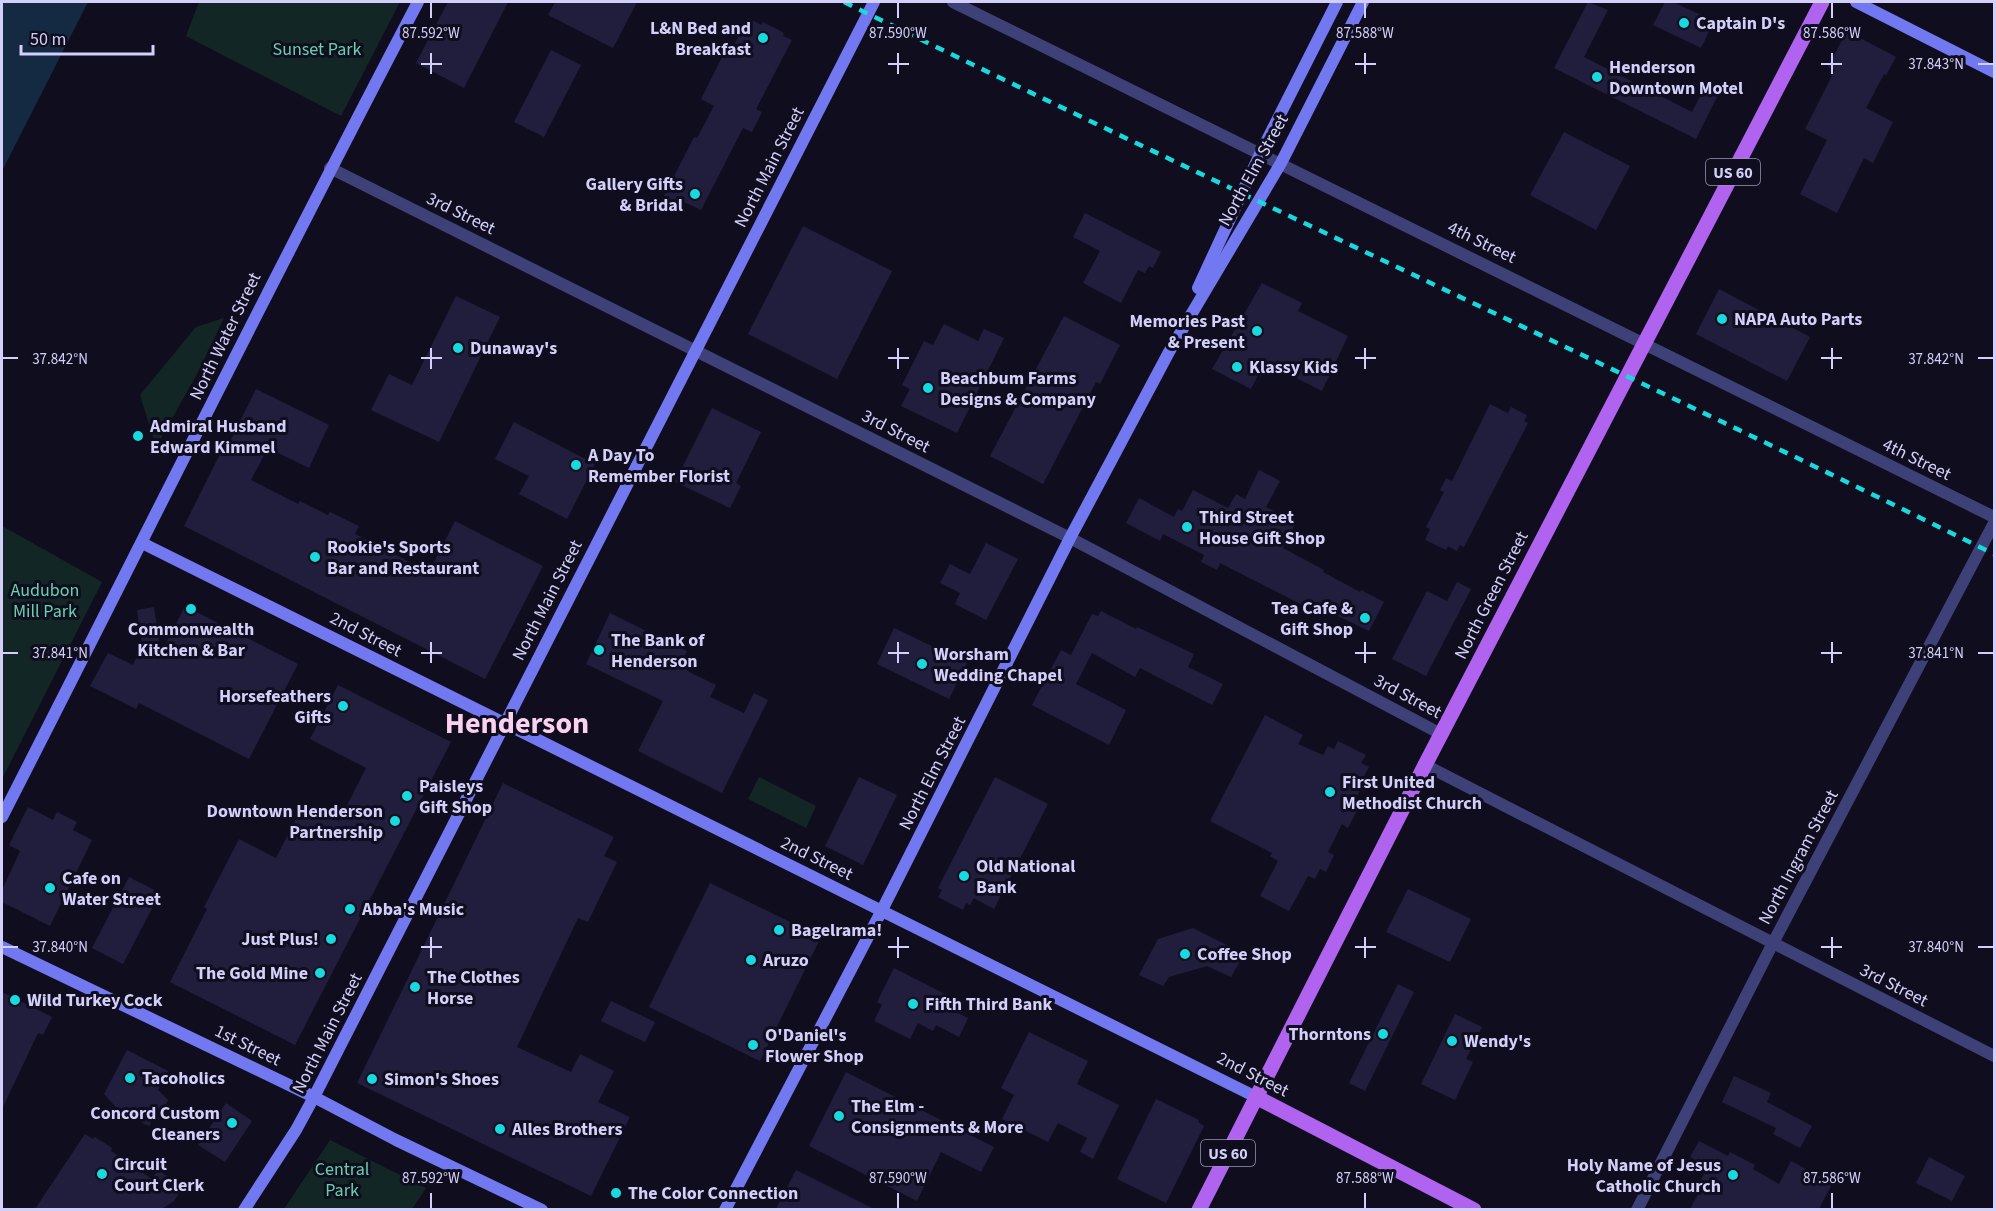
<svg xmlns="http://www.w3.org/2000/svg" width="1996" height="1211" font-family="'Source Sans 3',sans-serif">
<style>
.green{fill:#122725}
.water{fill:#142942}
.building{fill:#211d3d}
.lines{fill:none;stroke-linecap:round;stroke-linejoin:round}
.street{stroke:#3e4078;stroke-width:12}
.secondary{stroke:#7278f0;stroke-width:12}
.primary{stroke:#b063ee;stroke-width:15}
.rail{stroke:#18d9de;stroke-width:4.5;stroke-dasharray:9 8;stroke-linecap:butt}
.ticks{fill:none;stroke:#d2d0fa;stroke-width:2}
.poi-dot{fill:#18d9de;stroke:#100e1e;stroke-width:2}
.labels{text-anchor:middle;stroke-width:6;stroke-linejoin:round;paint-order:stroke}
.shield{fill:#100e1e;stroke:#9896b8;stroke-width:1.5}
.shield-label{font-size:16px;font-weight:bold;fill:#d2d0fa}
.poi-label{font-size:18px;font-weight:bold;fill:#d2d0fa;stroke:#100e1e;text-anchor:start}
.park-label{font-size:18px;fill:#65d1ae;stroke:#100e1e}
.street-label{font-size:18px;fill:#d2d0fa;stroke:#100e1e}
.town-label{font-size:30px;font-weight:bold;fill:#fad2ef;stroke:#100e1e}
.ticks-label{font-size:15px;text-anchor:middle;fill:#d2d0fa;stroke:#100e1e;stroke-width:6;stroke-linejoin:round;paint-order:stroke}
</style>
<rect width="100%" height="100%" fill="#100e1e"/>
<g class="green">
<polygon points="199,2 400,2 341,116 186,36"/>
<polygon points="224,318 197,374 156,447 140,395 196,327"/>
<polygon points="2,526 102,582 2,779"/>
<polygon points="759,777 816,806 806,828 748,799"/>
<polygon points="330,1140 426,1188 412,1209 284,1209"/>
</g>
<polygon class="water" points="2,2 88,2 2,171"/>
<g class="building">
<polygon points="448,2 508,2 464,88 416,63"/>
<polygon points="555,2 637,2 613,48 548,15"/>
<polygon points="1588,2 1608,10 1584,57 1692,112 1705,86 1719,93 1696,139 1554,68"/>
<polygon points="1665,2 1673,2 1714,21 1701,48 1653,25"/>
<polygon points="748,18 761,25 763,22 784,33 783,36 792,40 756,109 762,112 752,132 743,128 701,210 682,201 679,206 663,198 694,137 697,138 714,106 701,99 729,43 734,45"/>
<polygon points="1847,31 1896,57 1886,75 1884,74 1866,108 1893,122 1873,163 1864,158 1837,213 1800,194 1827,140 1805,129 1835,70 1828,66"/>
<polygon points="551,50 581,65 544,137 514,122"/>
<polygon points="1564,132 1630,166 1596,230 1530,195"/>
<polygon points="1085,213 1161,252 1153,268 1149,266 1145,273 1138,270 1121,303 1083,283 1100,251 1073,237"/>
<polygon points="803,226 892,271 837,379 748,334"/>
<polygon points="1262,283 1302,303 1298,311 1348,336 1322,391 1265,362 1251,389 1212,369"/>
<polygon points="1719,289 1810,337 1787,381 1696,334"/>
<polygon points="456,296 500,317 439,442 371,410 389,374 412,385"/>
<polygon points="1064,316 1120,345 1100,384 1096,382 1043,484 990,456"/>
<polygon points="944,324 978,341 984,329 1004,338 957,433 901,406 910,389 902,385 924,341 933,345"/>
<polygon points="256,389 329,425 309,468 268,448 251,480 298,504 300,501 328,515 330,512 359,526 355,534 429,572 455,521 543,566 485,679 184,526 221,452 224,454"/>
<polygon points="1490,404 1508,413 1511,407 1527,415 1524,421 1528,423 1464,547 1460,545 1457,551 1448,546 1446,550 1425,540 1430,529 1426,527 1444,492 1440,490 1446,478 1452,481"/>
<polygon points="712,408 761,432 736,483 741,486 730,508 675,482"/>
<polygon points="514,422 595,464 567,519 519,494 529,476 495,459"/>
<polygon points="1259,470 1280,481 1266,507 1296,522 1283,548 1324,570 1323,572 1360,592 1361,590 1384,602 1369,631 1313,604 1310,609 1220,563 1217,570 1201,562 1204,555 1163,534 1160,541 1126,523 1139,498 1174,517 1178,509 1182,511 1193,490 1228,508 1236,494 1245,499"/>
<polygon points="986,543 1018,559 986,620 955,604 960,593 940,583 950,564 970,574"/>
<polygon points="1457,582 1471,589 1426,676 1392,659 1427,591 1447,601"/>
<polygon points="185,606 298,664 249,759 139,703 136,709 90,686 108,653 133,665 142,645 137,610 154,607 161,653"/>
<polygon points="1101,611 1136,629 1137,627 1194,654 1188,667 1223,684 1212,705 1140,668 1135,677 1092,653 1076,684 1126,710 1109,745 1032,705 1061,650 1071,655 1092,614 1098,616"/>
<polygon points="610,613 687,651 681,663 689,672 716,685 710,697 744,713 754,693 768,700 722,793 638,751 663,701 586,664"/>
<polygon points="894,628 967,663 949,699 877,664"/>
<polygon points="338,685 451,742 295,1045 170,982 207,909 204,907 239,839 276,858 304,803 339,821 366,768 310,739"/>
<polygon points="1265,715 1303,735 1298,744 1323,755 1328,746 1334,749 1338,741 1366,755 1361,763 1369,767 1364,776 1366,778 1352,806 1358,809 1348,828 1342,824 1328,852 1334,855 1326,872 1320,869 1315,879 1308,876 1289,911 1260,896 1278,861 1270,856 1272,853 1210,821"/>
<polygon points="859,777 897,795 863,865 825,846"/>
<polygon points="995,777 1048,804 994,909 974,898 970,905 966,903 963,910 938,897 942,890 938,888"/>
<polygon points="503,783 614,837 604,856 617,862 588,922 578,918 517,1047 571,1072 580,1054 614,1071 598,1102 630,1117 591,1196 357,1083"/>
<polygon points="28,807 53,820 57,812 77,822 73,830 92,840 50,926 2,902 2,890 20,851 9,845"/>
<polygon points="129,877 160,893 123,964 92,948"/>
<polygon points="710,883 821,937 760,1061 649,1007"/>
<polygon points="1408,889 1471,919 1450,962 1386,932"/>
<polygon points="1193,928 1244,954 1231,977 1207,966 1169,977 1163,986 1139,975 1158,939"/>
<polygon points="894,968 951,997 945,1007 968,1018 959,1037 936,1025 933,1031 918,1023 910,1039 874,1021 882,1005 877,1002"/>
<polygon points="1398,984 1414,992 1365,1091 1349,1083"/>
<polygon points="2,992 52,1017 43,1035 38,1033 2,1109"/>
<polygon points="611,1001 655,1022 645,1042 601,1021"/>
<polygon points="1455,1014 1482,1027 1466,1059 1473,1062 1455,1100 1421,1084"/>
<polygon points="1029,1032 1088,1061 1077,1084 1119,1105 1093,1159 1080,1152 1087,1138 1058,1123 1048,1142 1002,1119 1014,1095 1001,1088"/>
<polygon points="127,1050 168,1071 158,1090 168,1100 159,1120 154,1117 149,1126 122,1114 104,1094"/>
<polygon points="846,1072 994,1147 981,1172 941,1152 917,1201 809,1146"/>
<polygon points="1734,1076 1771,1093 1767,1102 1812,1126 1800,1148 1773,1134 1776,1128 1722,1102"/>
<polygon points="1156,1099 1199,1120 1198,1122 1204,1126 1166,1203 1117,1179"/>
<polygon points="226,1103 252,1121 225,1162 198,1145"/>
<polygon points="85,1134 93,1139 95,1137 112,1148 111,1151 152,1179 158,1170 183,1187 174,1201 162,1209 35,1209"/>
<polygon points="1699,1141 1728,1156 1730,1152 1755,1165 1753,1169 1779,1184 1791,1161 1823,1178 1821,1181 1831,1186 1819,1209 1690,1209 1703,1185 1699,1183 1708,1167 1690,1157"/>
<polygon points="1929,1157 1965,1176 1952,1201 1916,1183"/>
<polygon points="796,1170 874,1209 776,1209"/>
</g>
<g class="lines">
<g class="street">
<polyline points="953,2 1994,517"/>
<polyline points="330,168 1070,538 1441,734"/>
<polyline points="1425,765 1994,1056"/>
<polyline points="1637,1210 1773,943 1994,523"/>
</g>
<g class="secondary">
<polyline points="1856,2 1994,72"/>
<polyline points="1198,288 1261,152 1337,2"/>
<polyline points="142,543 1256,1097"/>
<path d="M2,817C141,545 276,272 418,2"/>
<polyline points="2,947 314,1097 396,1140 542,1210"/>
<polyline points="244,1210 296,1130 314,1097 874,2"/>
<polyline points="725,1210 881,912 1070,538 1169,352 1281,163 1363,2"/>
</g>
<g class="primary">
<polyline points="1256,1097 1474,1210"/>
<polyline points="1199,1210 1425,765 1822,2"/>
</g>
<path class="rail" d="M844,2C1226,189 1613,366 1994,554"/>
</g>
<path class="ticks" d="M431,3V18M898,3V18M1365,3V18M1832,3V18M431,53V74M898,53V74M1365,53V74M1832,53V74M421,64H442M888,64H909M1355,64H1376M1821,64H1842M1978,64H1993M431,348V369M898,348V369M1365,348V369M1832,348V369M3,358H18M421,358H442M888,358H909M1355,358H1376M1821,358H1842M1978,358H1993M431,642V663M898,642V663M1365,642V663M1832,642V663M3,653H18M421,653H442M888,653H909M1355,653H1376M1821,653H1842M1978,653H1993M431,937V958M898,937V958M1365,937V958M1832,937V958M3,947H18M421,947H442M888,947H909M1355,947H1376M1821,947H1842M1978,947H1993M431,1193V1208M898,1193V1208M1365,1193V1208M1832,1193V1208"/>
<g class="poi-dot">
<circle cx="1684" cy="23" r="6"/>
<circle cx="763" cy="38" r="6"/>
<circle cx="1597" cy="77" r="6"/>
<circle cx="695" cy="194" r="6"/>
<circle cx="1722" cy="319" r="6"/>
<circle cx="1257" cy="331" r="6"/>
<circle cx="458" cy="348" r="6"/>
<circle cx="1237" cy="367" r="6"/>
<circle cx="928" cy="388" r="6"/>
<circle cx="138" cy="436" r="6"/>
<circle cx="576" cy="465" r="6"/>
<circle cx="1187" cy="527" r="6"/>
<circle cx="315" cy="557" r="6"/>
<circle cx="191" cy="609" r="6"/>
<circle cx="1365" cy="618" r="6"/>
<circle cx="599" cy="650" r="6"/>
<circle cx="922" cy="664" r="6"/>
<circle cx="343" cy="706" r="6"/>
<circle cx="1330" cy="792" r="6"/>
<circle cx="407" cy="796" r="6"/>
<circle cx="395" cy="821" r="6"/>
<circle cx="964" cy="876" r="6"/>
<circle cx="50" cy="888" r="6"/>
<circle cx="350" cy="909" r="6"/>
<circle cx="779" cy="930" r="6"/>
<circle cx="331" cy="939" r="6"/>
<circle cx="1185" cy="954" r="6"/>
<circle cx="751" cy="960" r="6"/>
<circle cx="320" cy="973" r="6"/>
<circle cx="415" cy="987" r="6"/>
<circle cx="15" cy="1000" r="6"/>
<circle cx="913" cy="1004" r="6"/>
<circle cx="1383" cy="1034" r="6"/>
<circle cx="1452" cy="1041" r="6"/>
<circle cx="753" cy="1045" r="6"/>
<circle cx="130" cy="1078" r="6"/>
<circle cx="372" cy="1079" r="6"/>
<circle cx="839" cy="1116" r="6"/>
<circle cx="232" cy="1123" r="6"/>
<circle cx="500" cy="1129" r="6"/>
<circle cx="102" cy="1174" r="6"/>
<circle cx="1733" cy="1175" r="6"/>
<circle cx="616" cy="1193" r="6"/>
</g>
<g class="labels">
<g class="shield">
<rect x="1706" y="159" width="54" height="26" rx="4.5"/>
<rect x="1201" y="1140" width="54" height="26" rx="4.5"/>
</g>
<g class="shield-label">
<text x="1733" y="178">US 60</text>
<text x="1228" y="1159">US 60</text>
</g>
<g class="poi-label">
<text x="1696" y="29">Captain D's</text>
<text x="751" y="34" text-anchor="end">L&amp;N Bed and<tspan x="751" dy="21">Breakfast</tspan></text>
<text x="1609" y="73">Henderson<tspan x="1609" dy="21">Downtown Motel</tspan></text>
<text x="683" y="190" text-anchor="end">Gallery Gifts<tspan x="683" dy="21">&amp; Bridal</tspan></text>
<text x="1734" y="325">NAPA Auto Parts</text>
<text x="1245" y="327" text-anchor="end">Memories Past<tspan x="1245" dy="21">&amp; Present</tspan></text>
<text x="470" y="354">Dunaway's</text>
<text x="1249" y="373">Klassy Kids</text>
<text x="940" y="384">Beachbum Farms<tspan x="940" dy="21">Designs &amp; Company</tspan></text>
<text x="150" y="432">Admiral Husband<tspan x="150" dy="21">Edward Kimmel</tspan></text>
<text x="588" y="461">A Day To<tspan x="588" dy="21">Remember Florist</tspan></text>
<text x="1199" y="523">Third Street<tspan x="1199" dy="21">House Gift Shop</tspan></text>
<text x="327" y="553">Rookie's Sports<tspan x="327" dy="21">Bar and Restaurant</tspan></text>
<text x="1353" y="614" text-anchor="end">Tea Cafe &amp;<tspan x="1353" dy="21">Gift Shop</tspan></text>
<text x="191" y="635" text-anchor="middle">Commonwealth<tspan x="191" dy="21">Kitchen &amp; Bar</tspan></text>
<text x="611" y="646">The Bank of<tspan x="611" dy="21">Henderson</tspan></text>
<text x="934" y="660">Worsham<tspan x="934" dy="21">Wedding Chapel</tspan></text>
<text x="331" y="702" text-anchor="end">Horsefeathers<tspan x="331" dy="21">Gifts</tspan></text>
<text x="1342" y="788">First United<tspan x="1342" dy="21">Methodist Church</tspan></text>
<text x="419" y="792">Paisleys<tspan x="419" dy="21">Gift Shop</tspan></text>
<text x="383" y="817" text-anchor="end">Downtown Henderson<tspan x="383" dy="21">Partnership</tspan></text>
<text x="976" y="872">Old National<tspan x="976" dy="21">Bank</tspan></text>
<text x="62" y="884">Cafe on<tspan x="62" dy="21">Water Street</tspan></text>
<text x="362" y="915">Abba's Music</text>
<text x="791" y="936">Bagelrama!</text>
<text x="319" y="945" text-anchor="end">Just Plus!</text>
<text x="1197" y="960">Coffee Shop</text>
<text x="763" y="966">Aruzo</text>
<text x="308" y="979" text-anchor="end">The Gold Mine</text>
<text x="427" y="983">The Clothes<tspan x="427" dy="21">Horse</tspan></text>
<text x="27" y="1006">Wild Turkey Cock</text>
<text x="925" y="1010">Fifth Third Bank</text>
<text x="1371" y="1040" text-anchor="end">Thorntons</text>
<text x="765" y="1041">O'Daniel's<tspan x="765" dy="21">Flower Shop</tspan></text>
<text x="1464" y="1047">Wendy's</text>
<text x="142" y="1084">Tacoholics</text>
<text x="384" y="1085">Simon's Shoes</text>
<text x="851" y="1112">The Elm -<tspan x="851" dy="21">Consignments &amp; More</tspan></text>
<text x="220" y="1119" text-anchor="end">Concord Custom<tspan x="220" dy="21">Cleaners</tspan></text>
<text x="512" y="1135">Alles Brothers</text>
<text x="114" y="1170">Circuit<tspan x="114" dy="21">Court Clerk</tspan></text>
<text x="1721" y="1171" text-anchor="end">Holy Name of Jesus<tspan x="1721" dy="21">Catholic Church</tspan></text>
<text x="628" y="1199">The Color Connection</text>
</g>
<g class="park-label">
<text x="317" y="55">Sunset Park</text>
<text x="45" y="596">Audubon<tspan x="45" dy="21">Mill Park</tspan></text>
<text x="342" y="1175">Central<tspan x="342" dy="21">Park</tspan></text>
</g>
<g class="street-label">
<text transform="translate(769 167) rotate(-63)" y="6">North Main Street</text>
<text transform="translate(1253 170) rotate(-61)" y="6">North Elm Street</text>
<text transform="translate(461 213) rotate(26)" y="6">3rd Street</text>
<text transform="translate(1482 242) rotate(26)" y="6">4th Street</text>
<text transform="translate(225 336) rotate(-64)" y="6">North Water Street</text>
<text transform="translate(896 431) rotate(27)" y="6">3rd Street</text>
<text transform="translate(1917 459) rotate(26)" y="6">4th Street</text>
<text transform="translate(1491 595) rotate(-63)" y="6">North Green Street</text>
<text transform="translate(547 600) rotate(-63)" y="6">North Main Street</text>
<text transform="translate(366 634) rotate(27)" y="6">2nd Street</text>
<text transform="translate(1408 696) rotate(28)" y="6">3rd Street</text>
<text transform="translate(932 773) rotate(-63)" y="6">North Elm Street</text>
<text transform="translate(1798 857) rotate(-62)" y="6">North Ingram Street</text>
<text transform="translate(817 858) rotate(26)" y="6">2nd Street</text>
<text transform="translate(1894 985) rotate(27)" y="6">3rd Street</text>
<text transform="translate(327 1033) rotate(-63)" y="6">North Main Street</text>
<text transform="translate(248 1045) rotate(26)" y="6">1st Street</text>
<text transform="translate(1253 1074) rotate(27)" y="6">2nd Street</text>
</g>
<g class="town-label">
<text x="517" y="733">Henderson</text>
</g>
</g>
<g class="ticks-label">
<text x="431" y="38">87.592°W</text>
<text x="898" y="38">87.590°W</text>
<text x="1365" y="38">87.588°W</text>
<text x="1832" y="38">87.586°W</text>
<text x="1936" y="69">37.843°N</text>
<text x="60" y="364">37.842°N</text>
<text x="1936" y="364">37.842°N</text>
<text x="60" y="658">37.841°N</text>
<text x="1936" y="658">37.841°N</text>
<text x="60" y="952">37.840°N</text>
<text x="1936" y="952">37.840°N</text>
<text x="431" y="1183">87.592°W</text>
<text x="898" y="1183">87.590°W</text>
<text x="1365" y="1183">87.588°W</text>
<text x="1832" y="1183">87.586°W</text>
</g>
<rect width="1996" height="1211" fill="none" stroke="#d2d0fa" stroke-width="6"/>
<path d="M21 45v9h132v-9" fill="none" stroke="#d2d0fa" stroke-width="3"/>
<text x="30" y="45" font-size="18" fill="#d2d0fa" stroke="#100e1e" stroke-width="4.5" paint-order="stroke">50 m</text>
</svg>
